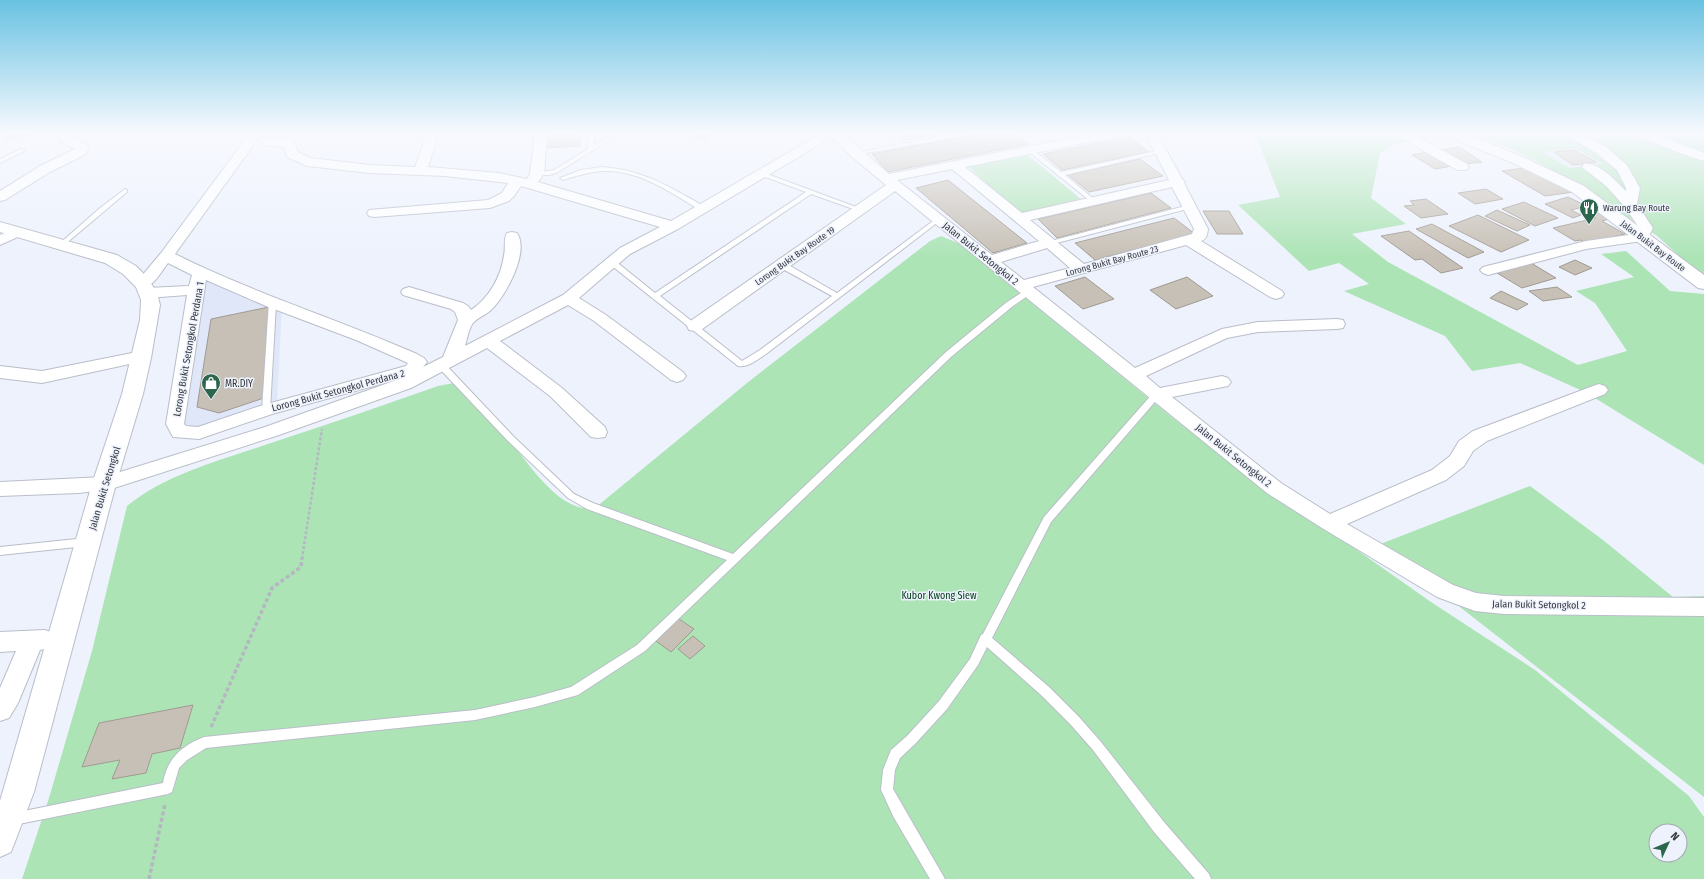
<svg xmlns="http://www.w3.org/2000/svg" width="1704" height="879" font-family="'Fira Sans Condensed',sans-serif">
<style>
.built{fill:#e0e7f9}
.green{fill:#ade4b6;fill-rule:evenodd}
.building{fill:#c7c0b6;stroke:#a19a91}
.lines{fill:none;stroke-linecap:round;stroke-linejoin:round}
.lane-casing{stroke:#b9bec9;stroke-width:2}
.street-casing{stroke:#b9bec9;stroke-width:2}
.secondary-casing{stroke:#b9bec9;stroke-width:2}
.path-far1{stroke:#b3b7c0;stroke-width:2.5;stroke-dasharray:3 2;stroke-linecap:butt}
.path{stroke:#b3b7c0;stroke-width:3.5;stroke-dasharray:4 2.5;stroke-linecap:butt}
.lane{fill:#fff;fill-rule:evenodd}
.street{fill:#fff;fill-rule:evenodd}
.secondary{fill:#fff;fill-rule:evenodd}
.labels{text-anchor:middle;stroke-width:3;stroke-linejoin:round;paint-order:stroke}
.far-poi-label{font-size:9px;fill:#37393d;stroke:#edf2fd;text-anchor:start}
.far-street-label{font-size:9px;fill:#37393d;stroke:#edf2fd}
.street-label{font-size:10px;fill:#37393d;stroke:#edf2fd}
.poi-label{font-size:10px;fill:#37393d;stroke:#edf2fd;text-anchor:start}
.park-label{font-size:10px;fill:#003c16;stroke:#edf2fd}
</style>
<rect width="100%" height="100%" fill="#edf2fd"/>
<g class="built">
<polygon points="1575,148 1604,164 1569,168 1542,152"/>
<polygon points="199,275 282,305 277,405 198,429 180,429"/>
</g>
<g class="green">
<path d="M1255,133H1704V278L1656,235L1544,165L1518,152L1485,139L1423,138L1393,145L1380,153L1371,198L1406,224L1352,234L1388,262L1578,365L1627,351L1595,303L1576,291L1634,277L1601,254L1626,251L1670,291L1704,294V465L1585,392L1520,363L1472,371L1445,336L1344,291L1369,284L1339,263L1309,271L1238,205L1280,197ZM1575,148L1603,164L1569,168L1543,152Z"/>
<polygon points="1028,155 1082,200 1019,214 969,167"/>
<path d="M941,236L958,243L1174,419L1269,492L1330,531L1431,602L1535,670L1689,796L1704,817V879H22L49,798L92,651L127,506C166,474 221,460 268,444C325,425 382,406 438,386L454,383C470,399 487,414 502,431C523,454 557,515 595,508L747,383L930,241ZM1656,831H1680V855H1656Z"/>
<polygon points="1530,486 1603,540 1673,597 1704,596 1704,797 1447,597 1370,548"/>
</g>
<g class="building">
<polygon points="8,133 36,133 5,140"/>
<polygon points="547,133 581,133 580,146 545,148"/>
<polygon points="700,133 714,133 705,139 694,137"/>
<polygon points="897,133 944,133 905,140"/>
<polygon points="986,133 1014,133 1028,144 888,172 872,154"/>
<polygon points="1129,137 1149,152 1062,170 1043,154"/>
<polygon points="1459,147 1482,162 1465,164 1442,150"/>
<polygon points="1574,150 1596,162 1573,165 1554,152"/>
<polygon points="1428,152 1452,166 1435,169 1412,155"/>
<polygon points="1140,159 1163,176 1089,192 1068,175"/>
<polygon points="1531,167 1574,192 1545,196 1502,171"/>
<polygon points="948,180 1027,243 993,253 916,188"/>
<polygon points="1486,189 1503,199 1475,204 1458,193"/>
<polygon points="1151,193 1171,208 1057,238 1038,219"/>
<polygon points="1568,197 1593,209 1585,211 1579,208 1571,210 1581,215 1573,218 1545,204"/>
<polygon points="1426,199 1448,214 1421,218 1404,206 1414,205 1410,201"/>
<polygon points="1524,202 1558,218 1535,226 1502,209"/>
<polygon points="1497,210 1530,225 1517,231 1485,216"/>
<polygon points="1203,211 1229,211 1243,234 1217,234"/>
<polygon points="1598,211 1612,218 1602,221 1625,234 1586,243 1581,240 1575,241 1553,228 1596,218 1587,213"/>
<polygon points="1478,215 1529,240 1501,252 1449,226"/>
<polygon points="1174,218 1195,234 1095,260 1075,243"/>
<polygon points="1432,224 1484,252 1468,258 1416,229"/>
<polygon points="1409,231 1463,268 1441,273 1422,259 1415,260 1381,236"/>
<polygon points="1575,260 1592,268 1575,275 1559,267"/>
<polygon points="1531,263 1556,278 1522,288 1497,273"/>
<polygon points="1085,277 1114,299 1083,309 1055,286"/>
<polygon points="1187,277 1213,296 1176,309 1150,290"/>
<polygon points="1557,287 1572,297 1543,301 1529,291"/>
<polygon points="1501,291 1528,304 1517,310 1490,298"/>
<polygon points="269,307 264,398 219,413 197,407 211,319"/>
<polygon points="679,619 694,629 671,652 656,641"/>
<polygon points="693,636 705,646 690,659 678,649"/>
<polygon points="193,705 180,748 152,754 146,773 112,779 120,760 82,767 99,723"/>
</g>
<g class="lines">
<defs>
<g id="lane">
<polygon points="588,133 594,133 594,145 614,133 621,133 558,172 550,175 535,175 535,173 554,170 588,149"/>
<polygon points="885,133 891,133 903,144 960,133 971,133 968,135 855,155 855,153 897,145"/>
<polygon points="21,149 26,150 0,163 0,159"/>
<polygon points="1028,149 1032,149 1061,172 1161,150 1164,152 1065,175 1096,201 1097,202 1094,204 1028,151"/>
<path d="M602,167C633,169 658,180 684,195C691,199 700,203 705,209L704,210H700C670,192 638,169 602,171C588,172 576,176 563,180L560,178L581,170Z"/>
<path d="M762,172L864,210L861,212L859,211L811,194L660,296L742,361L760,350L832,296L779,267V263H785L837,293L937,218L939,217L942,219L766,354C758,359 748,368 738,366L607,262L611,260H614L655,293L806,192L760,175L759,174Z"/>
<polygon points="125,189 127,190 127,192 63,246 59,246 59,244 100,208"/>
<polygon points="1189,205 1191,206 1191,208 1049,245 1046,243 1047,242"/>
<path d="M1026,290H1029L1033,292L1013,306L952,356L645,651L578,695L535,707L475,720L206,748L187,760L179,768L172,792L168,794L14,825L9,823L8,819L9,815L14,813L163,783C167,759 181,746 204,737L475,710L535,697L571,687L637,645L727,560L587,509L568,498L507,440L438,367L437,365L438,363H444L513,436L574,494L593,503L733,554L946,352L1007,302Z"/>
<polygon points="269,301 275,301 276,303 270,410 266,413 262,410"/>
<polygon points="1157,391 1160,392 1161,394 1160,396 1051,522 992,638 1049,687 1079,717 1101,742 1164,822 1209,874 1211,879 1195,879 1154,832 1093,750 1071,725 1041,695 987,647 978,665 947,709 915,744 900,758 895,770 893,789 945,879 930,879 893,816 883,794 881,790 883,770 891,750 907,736 939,701 970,659 981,635 983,634 1044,517 1154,392"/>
<polygon points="86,538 90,539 91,542 90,545 86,546 0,555 0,547"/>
</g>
<g id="street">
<polygon points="62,133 72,133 73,137 87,145 89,148 86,154 50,172 5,200 0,201 0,191 40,166 75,149 62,142 60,139"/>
<path d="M250,133H262L175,254C253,293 337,319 417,354L424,358L427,362L423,367L443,357L458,320L455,312L451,309L403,295L401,292L403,289L409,287L463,303L468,306L471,310C489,298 501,277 504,255C506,248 503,238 507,233L512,232L517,233C530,252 505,297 491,310C486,315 477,318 473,323C469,328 467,339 465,346L563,295L620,248L660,227L521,186L514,196L509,201L490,208L374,217L369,216L367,213L369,210L488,200L502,193L508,183L445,176L370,173L307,166L287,157L284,147L264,145L261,140L263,137C267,136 288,139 293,140L298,152L310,158L370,165L415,167L426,136L428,133H434L438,136L428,167L499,173L527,179L530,174L535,133H547L544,174L538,182L671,221L822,133H842L889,174L1097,133H1120L1118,136L1114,137L965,167L1022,213L1169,180L1145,133H1157L1182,179L1185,182L1184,183L1208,229C1207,235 1207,239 1201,241L1282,291L1284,294L1282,297L1276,299L1270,297L1186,245L1033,287L1135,368L1222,329L1258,322L1337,319L1343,320L1345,324L1343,328L1337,329L1258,332L1227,338L1146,376L1160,388L1222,376L1228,378L1231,382L1228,386L1172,397L1281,483L1330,514L1432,470L1450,456L1459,441L1473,431L1593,386L1599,384L1605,386L1608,390L1605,394L1487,441L1473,451L1464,466L1446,480L1347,524L1453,585L1476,593L1504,596L1704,598V616L1504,614L1475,611L1437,597L1322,528L1267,493L895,191L701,330L695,331L689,330L687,326L689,322L886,185L852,157L832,137L678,229L630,254L579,298L606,315L683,372L686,376L683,380L677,382L671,380L594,321L568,305L500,341L562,388L605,427L607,432L605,437L598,438L591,437L550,396L487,348L411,388L279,435L111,489L79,493L0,496V482L104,477L265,427L402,378L272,414L199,439L173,437L166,424L187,295L147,298L141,296L139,293L141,290L147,288L189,286L192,275L168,263C160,273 152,291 137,287L135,284L161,253ZM952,169L1039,241L992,255L897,180ZM1172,187L1194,229L1192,234L1084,264L1030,220ZM1047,248L1070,268L1024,280L1001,262ZM206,280L266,306L356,340L408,363L406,366L260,406L198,427L186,426L184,424Z"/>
<polygon points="1396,133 1411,133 1467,164 1469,167 1467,170 1457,170 1398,136"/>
<path d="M1561,133H1578L1582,134L1606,147L1627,165L1640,188L1637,204L1653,228L1647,240L1642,241L1586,249L1488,275L1483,273L1480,270L1483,267L1586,241L1636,234L1639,228L1625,207L1606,186L1582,167L1584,164C1598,161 1617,182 1626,191V188L1617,170L1596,153L1574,140L1563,136Z"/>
<polygon points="1637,133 1653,133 1704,153 1704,161 1679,153 1639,136"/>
<polygon points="17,228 22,229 24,232 22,235 0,245 0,235"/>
<polygon points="142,351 148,352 151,356 148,360 42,383 0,378 0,366 42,371"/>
<polygon points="45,630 53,633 57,640 53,647 40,650 18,703 9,718 0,721 0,688 16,651 0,652 0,632"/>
</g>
<g id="secondary">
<polygon points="1445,133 1464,133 1523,157 1584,186 1704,275 1704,289 1698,288 1572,192 1513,163 1447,136"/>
<polygon points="0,222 117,255 136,266 147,277 157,293 160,305 151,358 143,394 116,484 34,792 11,852 0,857 0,801 92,484 122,394 140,320 141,300 136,287 123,274 105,263 0,232"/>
</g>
</defs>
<use href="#lane" class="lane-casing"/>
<use href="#street" class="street-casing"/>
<use href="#secondary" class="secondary-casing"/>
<polyline class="path-far1" points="302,559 322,429"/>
<g class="path">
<polyline points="211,727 272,588 301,567 302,558"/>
<polyline points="149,879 165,804"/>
</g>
<use href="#lane" class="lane"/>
<use href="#street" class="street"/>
<use href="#secondary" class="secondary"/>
</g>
<linearGradient id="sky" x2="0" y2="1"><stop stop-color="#69c2e2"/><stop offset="0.52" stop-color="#f7f9fe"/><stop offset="1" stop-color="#f7f9fe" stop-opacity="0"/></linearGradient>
<rect width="1704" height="256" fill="url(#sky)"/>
<defs>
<symbol id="restaurant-pin" viewBox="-11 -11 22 30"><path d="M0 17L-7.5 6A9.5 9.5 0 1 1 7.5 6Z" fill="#2d664e" stroke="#edf2fd"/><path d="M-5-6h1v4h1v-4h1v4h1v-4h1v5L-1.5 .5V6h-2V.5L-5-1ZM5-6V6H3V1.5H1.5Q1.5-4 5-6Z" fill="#fff"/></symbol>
<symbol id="shop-pin" viewBox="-11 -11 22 30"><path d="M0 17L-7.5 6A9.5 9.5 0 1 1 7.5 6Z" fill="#2d664e" stroke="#edf2fd"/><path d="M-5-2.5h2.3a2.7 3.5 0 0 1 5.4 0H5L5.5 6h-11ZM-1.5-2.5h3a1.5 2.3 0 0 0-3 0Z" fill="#fff"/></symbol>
</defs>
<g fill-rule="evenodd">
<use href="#restaurant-pin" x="1578" y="197" width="22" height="30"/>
<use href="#shop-pin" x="200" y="372" width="22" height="30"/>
</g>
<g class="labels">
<g class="far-poi-label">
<text x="1603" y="211">Warung Bay Route</text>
</g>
<g class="far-street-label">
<text transform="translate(1653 246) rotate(37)" y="3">Jalan Bukit Bay Route</text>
<text transform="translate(795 256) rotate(-35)" y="3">Lorong Bukit Bay Route 19</text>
<text transform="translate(1112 261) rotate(-15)" y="3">Lorong Bukit Bay Route 23</text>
</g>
<g class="street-label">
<text transform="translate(981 253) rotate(39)" y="4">Jalan Bukit Setongkol 2</text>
<text transform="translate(188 349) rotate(-80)" y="4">Lorong Bukit Setongkol Perdana 1</text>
<text transform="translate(338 390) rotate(-15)" y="4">Lorong Bukit Setongkol Perdana 2</text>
<text transform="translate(1234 455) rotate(39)" y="4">Jalan Bukit Setongkol 2</text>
<text transform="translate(104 488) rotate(-73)" y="4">Jalan Bukit Setongkol</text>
<text transform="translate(1539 604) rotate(1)" y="4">Jalan Bukit Setongkol 2</text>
</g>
<g class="poi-label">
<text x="225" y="387">MR.DIY</text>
</g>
<g class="park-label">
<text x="939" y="599">Kubor Kwong Siew</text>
</g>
</g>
<g transform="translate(1668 843) rotate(46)"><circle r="19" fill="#edf2fd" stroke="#a4a8b0"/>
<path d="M0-3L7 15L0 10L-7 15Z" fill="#2d664e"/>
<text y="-6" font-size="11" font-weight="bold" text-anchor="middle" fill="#37393d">N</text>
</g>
</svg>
